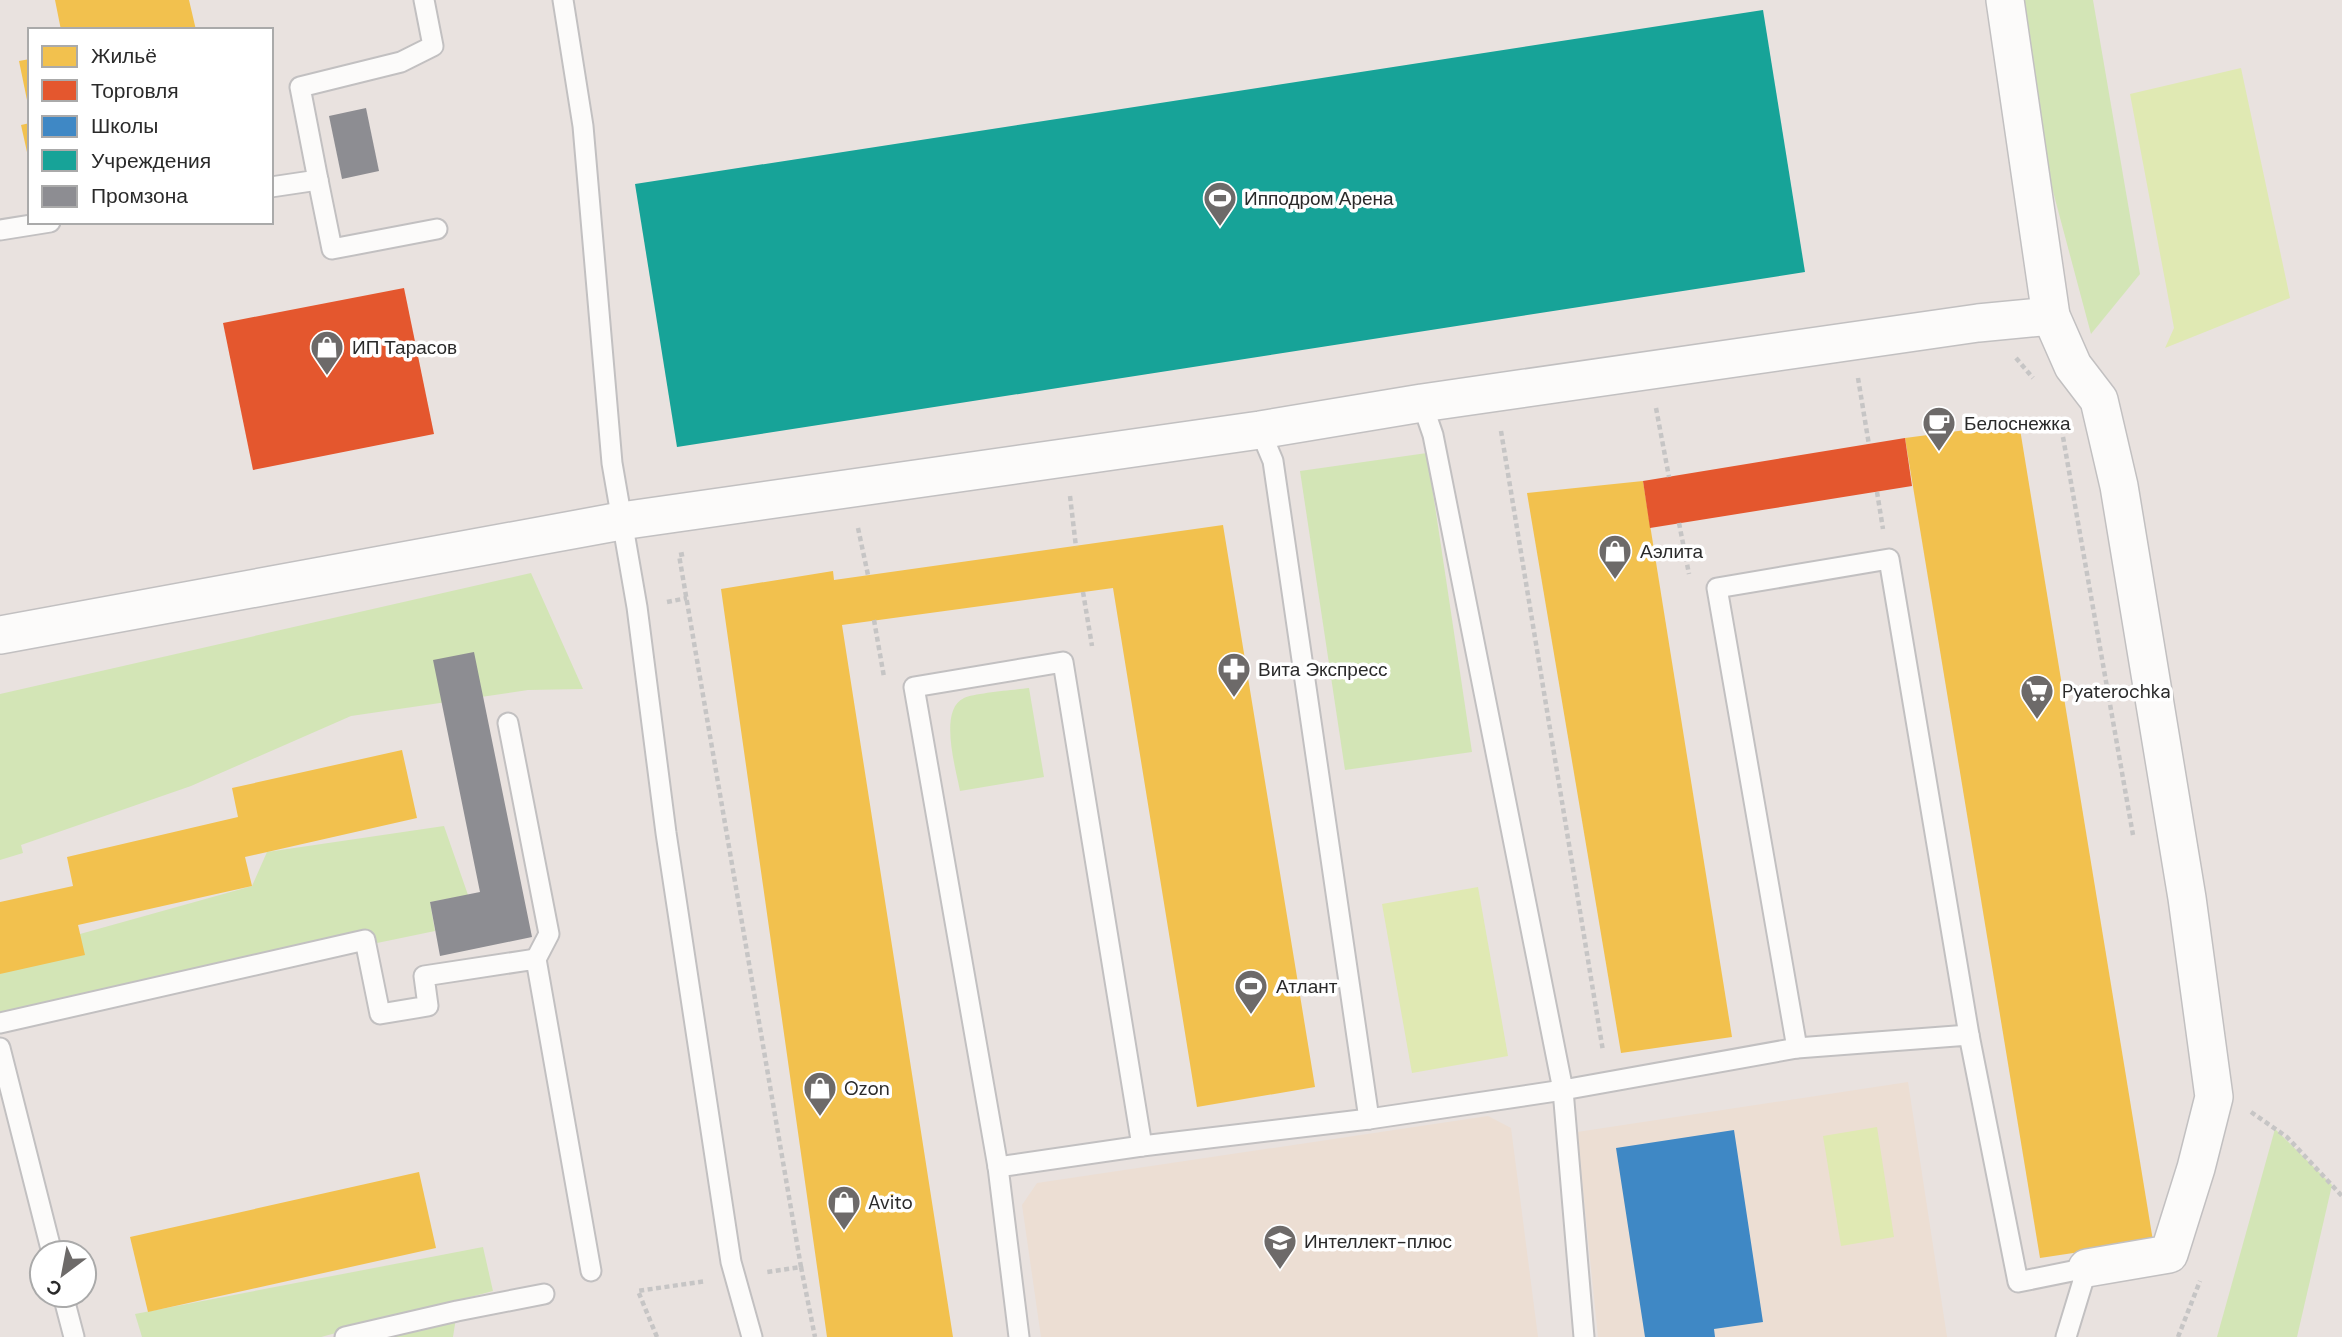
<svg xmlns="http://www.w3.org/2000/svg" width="2342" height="1337" font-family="'DM Sans',sans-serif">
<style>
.education{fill:#ecded3}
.green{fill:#d3e5b6}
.pitch{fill:#e0e9b3}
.homes{fill:#f2c14e}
.shops{fill:#e4572e}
.schools{fill:#3f88c5}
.public{fill:#17a398}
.industry{fill:#8d8d92}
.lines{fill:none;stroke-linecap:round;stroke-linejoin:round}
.service-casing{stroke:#c2c0c1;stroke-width:23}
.minor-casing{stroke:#c2c0c1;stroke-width:40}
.path{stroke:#c6c5c5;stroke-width:4.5;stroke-dasharray:5 3.5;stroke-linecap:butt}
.service{stroke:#fcfbfa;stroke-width:19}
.minor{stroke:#fcfbfa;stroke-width:37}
.labels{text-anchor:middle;stroke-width:7;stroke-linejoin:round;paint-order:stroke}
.poi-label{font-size:19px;fill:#2a2a2a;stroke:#fff;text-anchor:start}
</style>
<rect width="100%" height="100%" fill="#e9e2df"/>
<g class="education">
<polygon points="1908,1082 1947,1337 1598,1337 1577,1132"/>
<polygon points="1488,1116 1511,1128 1538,1337 1041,1337 1022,1205 1037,1183"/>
</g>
<g class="green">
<polygon points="2002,0 2093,0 2140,274 2091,334"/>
<polygon points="1427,453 1472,752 1345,770 1300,471"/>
<polygon points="531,573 583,689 528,690 351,716 191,786 21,845 23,853 0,860 0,694"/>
<path d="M1029,688L1044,777L960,791C956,769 938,710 964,698C975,693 1014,690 1029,688Z"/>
<polygon points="444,826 468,895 430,902 435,931 0,1021 0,974 80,934 252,886 267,852"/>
<polygon points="2275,1129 2332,1185 2297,1337 2217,1337"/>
<polygon points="483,1247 493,1291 321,1337 142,1337 135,1314"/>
<polygon points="457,1311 453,1337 345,1337"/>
</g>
<g class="pitch">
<polygon points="2241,68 2290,298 2165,348 2174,328 2130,94"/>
<polygon points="1478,887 1508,1056 1412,1073 1382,904"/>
<polygon points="1877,1127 1894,1237 1841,1246 1823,1136"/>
</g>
<g class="homes">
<polygon points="55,0 189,0 196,30 78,30 77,27 61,30"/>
<polygon points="30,59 30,100 27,100 19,61"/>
<polygon points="30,123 30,161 29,161 21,125"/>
<polygon points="2019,423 2153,1241 2040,1258 1905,438"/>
<polygon points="1643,481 1732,1037 1621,1053 1527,493"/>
<polygon points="1223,525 1315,1087 1197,1107 1113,588 842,625 953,1337 827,1337 721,589 833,571 834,580"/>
<polygon points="402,750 417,818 245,857 252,886 78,925 85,955 0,974 0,902 73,886 67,857 238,817 232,788"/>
<polygon points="419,1172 436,1248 148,1312 130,1237"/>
</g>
<g class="shops">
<polygon points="404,288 434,434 253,470 223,323"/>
<polygon points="1905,438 1912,486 1650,528 1643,481"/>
</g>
<polygon class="schools" points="1734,1130 1763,1322 1714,1329 1715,1337 1645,1337 1616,1148"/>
<polygon class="public" points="1763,10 1805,272 677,447 635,184"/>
<g class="industry">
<polygon points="366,108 379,171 342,179 329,116"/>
<polygon points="474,652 532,937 440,956 430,902 480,892 433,660"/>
</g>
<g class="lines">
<defs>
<g id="service">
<polyline points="563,0 583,126 612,463 637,607 666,833 731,1262 752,1337"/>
<polyline points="318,180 332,249 437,229"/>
<polyline points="271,187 318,180 300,87 401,62 433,46 424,0"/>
<polyline points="0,230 50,222"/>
<polyline points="1422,403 1433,435 1563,1090 1797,1048 1969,1035 2018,1282 2087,1268 2066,1337"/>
<polyline points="1260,430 1273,461 1369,1119"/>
<polyline points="508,723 549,934 536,959"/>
<polyline points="0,1023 365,940 380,1014 428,1006 424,976 536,959 591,1271"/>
<polyline points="0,1048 52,1253"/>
<polyline points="1797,1048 1717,588 1889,559 1969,1035"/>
<polyline points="998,1167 914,687 1063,662 1142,1146"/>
<polyline points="63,1295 74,1337"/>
<polyline points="345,1337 457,1311 544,1294"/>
<polyline points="1019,1337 998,1167 1142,1146 1369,1119 1563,1090 1584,1337"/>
</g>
<g id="minor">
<polyline points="2005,0 2051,316 2073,366 2099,400 2119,486 2187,898 2214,1097 2196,1168 2169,1254 2087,1268"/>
<polyline points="0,635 621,521 1260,430 1422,403 1978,323 2051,316"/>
</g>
</defs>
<use href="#service" class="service-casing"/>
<use href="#minor" class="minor-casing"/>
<g class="path">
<polyline points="2016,358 2033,378"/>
<polyline points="1858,378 1869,445"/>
<polyline points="1656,408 1669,477"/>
<polyline points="1501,431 1603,1051"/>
<polyline points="2063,437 2133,835"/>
<polyline points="1877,492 1883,529"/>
<polyline points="1070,496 1076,547"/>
<polyline points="1679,523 1689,574"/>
<polyline points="858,528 868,575"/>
<polyline points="684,554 679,555 801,1267 767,1272"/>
<polyline points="1083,592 1092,646"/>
<polyline points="667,602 687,598"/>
<polyline points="874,620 884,677"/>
<polyline points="2251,1112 2287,1137 2342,1196"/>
<polyline points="801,1267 815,1337"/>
<polyline points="657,1337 638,1291 706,1281"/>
<polyline points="2178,1337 2200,1281"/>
</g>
<use href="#service" class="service"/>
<use href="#minor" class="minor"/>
</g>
<defs>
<symbol id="stadium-pin" viewBox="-11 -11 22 30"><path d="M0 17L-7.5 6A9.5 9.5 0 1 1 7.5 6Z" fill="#6d6a69" stroke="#fff"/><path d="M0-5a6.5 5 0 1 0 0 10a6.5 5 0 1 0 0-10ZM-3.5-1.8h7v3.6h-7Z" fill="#fff"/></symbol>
<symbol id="shop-pin" viewBox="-11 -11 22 30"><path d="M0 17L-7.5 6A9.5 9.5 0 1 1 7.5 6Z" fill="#6d6a69" stroke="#fff"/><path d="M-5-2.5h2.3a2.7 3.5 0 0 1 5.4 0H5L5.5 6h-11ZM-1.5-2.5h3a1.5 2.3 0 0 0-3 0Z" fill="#fff"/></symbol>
<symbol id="cafe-pin" viewBox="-11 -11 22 30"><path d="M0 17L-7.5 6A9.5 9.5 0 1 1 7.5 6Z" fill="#6d6a69" stroke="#fff"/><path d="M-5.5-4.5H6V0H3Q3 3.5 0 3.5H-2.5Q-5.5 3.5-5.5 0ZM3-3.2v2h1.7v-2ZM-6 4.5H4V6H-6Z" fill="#fff"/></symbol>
<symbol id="pharmacy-pin" viewBox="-11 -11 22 30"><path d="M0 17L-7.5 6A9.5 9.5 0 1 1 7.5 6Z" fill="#6d6a69" stroke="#fff"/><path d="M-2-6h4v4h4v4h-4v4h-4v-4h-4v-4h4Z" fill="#fff"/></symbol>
<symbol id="supermarket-pin" viewBox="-11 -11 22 30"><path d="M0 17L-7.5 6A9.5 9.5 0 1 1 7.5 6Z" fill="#6d6a69" stroke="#fff"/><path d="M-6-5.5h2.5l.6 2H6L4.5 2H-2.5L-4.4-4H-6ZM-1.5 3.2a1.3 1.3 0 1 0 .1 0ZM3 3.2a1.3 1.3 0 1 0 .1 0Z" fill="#fff"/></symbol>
<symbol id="school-pin" viewBox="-11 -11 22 30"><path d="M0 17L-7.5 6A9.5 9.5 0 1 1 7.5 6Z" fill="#6d6a69" stroke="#fff"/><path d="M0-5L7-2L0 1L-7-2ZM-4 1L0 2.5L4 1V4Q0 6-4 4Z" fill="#fff"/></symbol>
</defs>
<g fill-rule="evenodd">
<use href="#stadium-pin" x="1201" y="179" width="38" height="52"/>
<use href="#shop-pin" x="308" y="328" width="38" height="52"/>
<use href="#cafe-pin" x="1920" y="404" width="38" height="52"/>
<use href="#shop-pin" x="1596" y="532" width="38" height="52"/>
<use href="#pharmacy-pin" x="1215" y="650" width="38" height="52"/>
<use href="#supermarket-pin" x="2018" y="672" width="38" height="52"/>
<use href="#stadium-pin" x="1232" y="967" width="38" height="52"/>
<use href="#shop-pin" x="801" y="1069" width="38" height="52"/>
<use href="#shop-pin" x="825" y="1183" width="38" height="52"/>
<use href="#school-pin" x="1261" y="1222" width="38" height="52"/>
</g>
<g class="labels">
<g class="poi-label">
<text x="1244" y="205">Ипподром Арена</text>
<text x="352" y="354">ИП Тарасов</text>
<text x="1964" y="430">Белоснежка</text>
<text x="1640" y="558">Аэлита</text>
<text x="1258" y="676">Вита Экспресс</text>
<text x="2062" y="698">Pyaterochka</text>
<text x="1276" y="993">Атлант</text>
<text x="844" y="1095">Ozon</text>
<text x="868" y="1209">Avito</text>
<text x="1304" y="1248">Интеллект-плюс</text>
</g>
</g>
<rect x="28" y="28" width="245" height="196" fill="#ffffff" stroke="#aaaaaa" stroke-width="2"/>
<rect x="42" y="46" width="35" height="21" fill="#f2c14e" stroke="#aaaaaa" stroke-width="2"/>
<text x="91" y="63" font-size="21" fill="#2a2a2a">Жильё</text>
<rect x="42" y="80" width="35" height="21" fill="#e4572e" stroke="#aaaaaa" stroke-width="2"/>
<text x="91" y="98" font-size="21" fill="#2a2a2a">Торговля</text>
<rect x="42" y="116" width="35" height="21" fill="#3f88c5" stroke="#aaaaaa" stroke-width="2"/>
<text x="91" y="133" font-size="21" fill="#2a2a2a">Школы</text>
<rect x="42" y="150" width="35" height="21" fill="#17a398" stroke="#aaaaaa" stroke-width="2"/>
<text x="91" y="168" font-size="21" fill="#2a2a2a">Учреждения</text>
<rect x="42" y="186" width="35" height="21" fill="#8d8d92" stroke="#aaaaaa" stroke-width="2"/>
<text x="91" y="203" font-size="21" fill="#2a2a2a">Промзона</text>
<g transform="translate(63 1274) rotate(212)"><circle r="33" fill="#ffffff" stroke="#aaaaaa" stroke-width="2"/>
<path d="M0-5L12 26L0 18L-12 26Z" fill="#6d6a69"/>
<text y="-10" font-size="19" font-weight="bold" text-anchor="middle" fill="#2a2a2a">С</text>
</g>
</svg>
